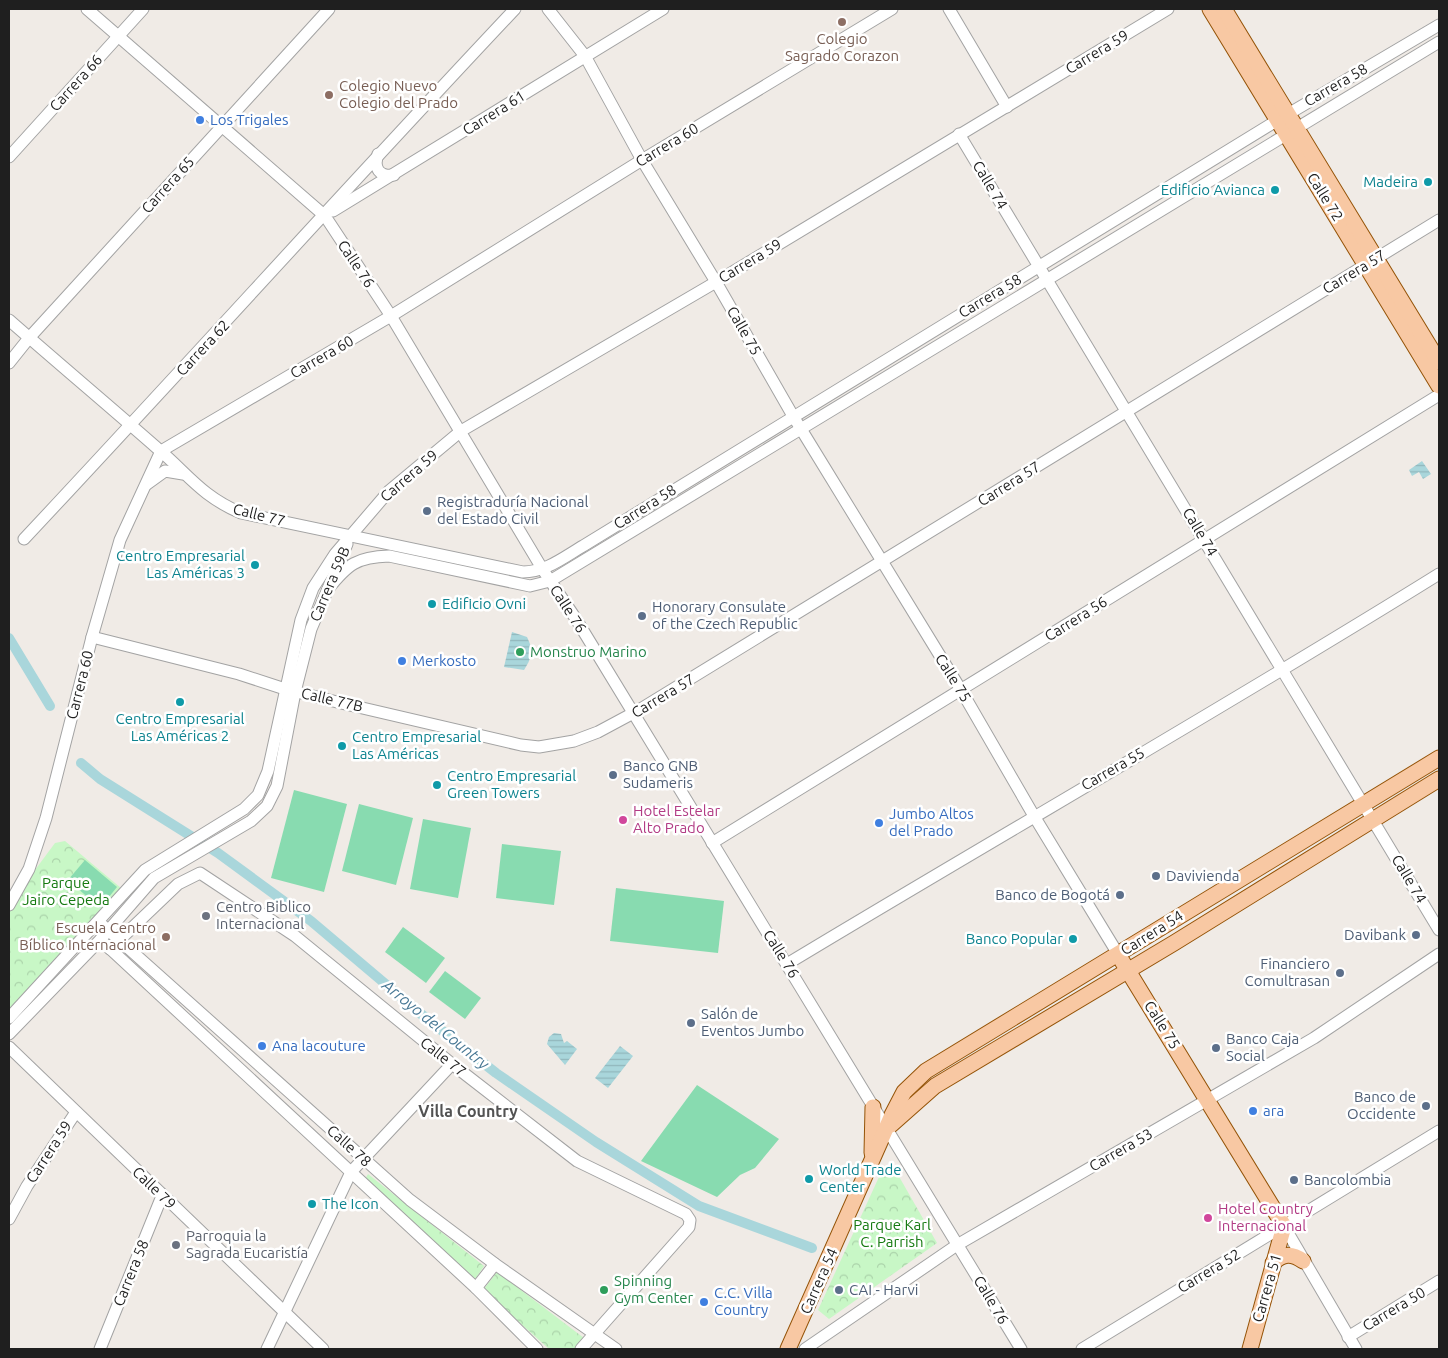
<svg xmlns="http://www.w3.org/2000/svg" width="1448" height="1358" font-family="Ubuntu,sans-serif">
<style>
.park{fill:url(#park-crowns)}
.pitch{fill:#88dbb0}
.water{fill:url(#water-rules)}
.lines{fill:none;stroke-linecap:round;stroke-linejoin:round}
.canal{stroke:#a9d6db;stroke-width:10}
.minor-casing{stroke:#a3a3a3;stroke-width:13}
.major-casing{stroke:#945307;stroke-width:17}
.minor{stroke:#fff;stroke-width:11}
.major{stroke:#f8c8a3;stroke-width:15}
.education-dot{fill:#8d6e63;stroke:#fff;stroke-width:2}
.shop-dot{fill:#3f7fe0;stroke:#fff;stroke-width:2}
.culture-dot{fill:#0f9aa8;stroke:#fff;stroke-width:2}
.service-dot{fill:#5c6f8a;stroke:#fff;stroke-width:2}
.leisure-dot{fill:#2e9e5b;stroke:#fff;stroke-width:2}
.hotel-dot{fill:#d1479c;stroke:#fff;stroke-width:2}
.worship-dot{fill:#6b7280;stroke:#fff;stroke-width:2}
.labels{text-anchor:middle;stroke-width:5;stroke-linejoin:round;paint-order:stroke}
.education-label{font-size:15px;fill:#785e54;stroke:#fff}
.street-label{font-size:15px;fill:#1f1f1f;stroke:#fff}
.shop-label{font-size:15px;fill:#366cbe;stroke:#fff;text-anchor:start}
.culture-label{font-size:15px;fill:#0d838f;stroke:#fff;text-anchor:start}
.service-label{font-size:15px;fill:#4e5e75;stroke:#fff;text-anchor:start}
.leisure-label{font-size:15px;fill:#27864d;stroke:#fff;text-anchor:start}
.hotel-label{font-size:15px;fill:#b23c85;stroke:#fff;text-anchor:start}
.park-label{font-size:15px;fill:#167a11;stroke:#fff}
.worship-label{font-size:15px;fill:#5b616d;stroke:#fff;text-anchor:start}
.water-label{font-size:16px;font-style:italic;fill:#477794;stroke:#fff}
.neighbourhood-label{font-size:16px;font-weight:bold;fill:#525252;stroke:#fff}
</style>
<defs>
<pattern id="park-crowns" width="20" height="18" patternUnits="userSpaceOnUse" patternTransform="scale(1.25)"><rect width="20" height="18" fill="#c8f7c6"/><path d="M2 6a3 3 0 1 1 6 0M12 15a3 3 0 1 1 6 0" fill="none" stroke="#abd3aa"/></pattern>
<pattern id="water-rules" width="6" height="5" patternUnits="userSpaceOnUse" patternTransform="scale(1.25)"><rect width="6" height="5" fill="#a9d6db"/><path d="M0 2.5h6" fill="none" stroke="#91b7bc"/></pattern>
</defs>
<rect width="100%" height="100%" fill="#f0ebe6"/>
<g class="park">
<polygon points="65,841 121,888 9,1010 9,905 55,843"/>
<polygon points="884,1166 893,1166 937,1243 829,1319 818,1310"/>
<polygon points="368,1174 484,1266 474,1281 364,1181"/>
<polygon points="497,1272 584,1338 574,1349 549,1349 483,1290"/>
</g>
<g class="pitch">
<polygon points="294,790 347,804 324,892 271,878"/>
<polygon points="359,804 413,818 396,885 342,871"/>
<polygon points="423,819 471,828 458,898 410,889"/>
<polygon points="502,844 561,851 554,905 496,898"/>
<polygon points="85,860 117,887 100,908 68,880"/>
<polygon points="616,888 724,901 718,953 610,941"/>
<polygon points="403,927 445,958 426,983 385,952"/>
<polygon points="445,971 481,998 465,1019 429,992"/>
<polygon points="697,1085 779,1139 755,1168 740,1175 717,1197 641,1161"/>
</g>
<g class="water">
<polygon points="1422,461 1431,474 1423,479 1419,472 1412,476 1409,470"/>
<path d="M512,632L527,637C534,651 532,657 524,670L504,667Z"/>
<polygon points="554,1033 561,1034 564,1043 567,1041 577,1049 565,1065 547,1044 549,1037"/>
<polygon points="620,1046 633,1056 608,1088 595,1078"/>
</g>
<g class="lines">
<g class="canal">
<polyline points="9,638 50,706"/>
<polyline points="81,763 100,779 218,853 311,921 421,1014 496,1073 596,1142 699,1206 812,1248"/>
</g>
<defs>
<g id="minor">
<polyline points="87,9 325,216 391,316 543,570 576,619 1021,1349"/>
<polyline points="548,9 585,56 642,160 716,282 793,416 961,690 1034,816 1118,954"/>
<polyline points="949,9 1007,107"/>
<polyline points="959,134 1439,930"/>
<path d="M378,154C373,168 379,177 394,175"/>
<polyline points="9,157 143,9"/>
<polyline points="333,211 663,9"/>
<path d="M9,320C58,363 108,405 157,448C188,474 201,496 241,513L523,572C546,572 564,557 583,546L1273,123L1439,25"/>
<polyline points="9,363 29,338 329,9"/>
<polyline points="147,484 165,471 183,474"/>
<path d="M24,539C189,363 350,184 515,9"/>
<path d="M328,589C348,564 357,557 389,556L530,586L550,581L1439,42"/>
<polyline points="92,637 239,674 285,689 341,703 521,745 539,747 574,741 598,732 639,710 1439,220"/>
<polyline points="712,843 1439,395"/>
<polyline points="9,905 29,869 46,818 92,637 120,540 161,451 391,316 642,160 892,9"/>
<polyline points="99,922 410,1200 495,1264 616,1349"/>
<polyline points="105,944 476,1288 537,1349"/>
<polyline points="110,949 178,884 200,873 295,936 452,1064 577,1161 686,1214 690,1220 689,1227 581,1349"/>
<path d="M787,964C1004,833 1224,708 1439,574"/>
<polyline points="9,1018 145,870 244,809 258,795 268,771 301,620 313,588 335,554 389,491 461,431 716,282 1168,9"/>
<polyline points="9,1034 100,940 154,878 251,821 267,806 277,786 295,692 311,629 347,544"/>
<polyline points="9,1047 323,1349"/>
<polyline points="9,1219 27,1186 76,1112"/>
<polyline points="1284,1226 1356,1349"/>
<polyline points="476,1288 495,1264"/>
<polyline points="1348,1337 1439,1281"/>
<polyline points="100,1349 162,1196"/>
<polyline points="267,1349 351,1172 452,1064"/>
<polyline points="805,1349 957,1245 1314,1038 1439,954"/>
<polyline points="1082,1349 1439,1131"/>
</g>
<g id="major">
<polyline points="1210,9 1439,386"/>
<polyline points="1224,9 1439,362"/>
<polyline points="1122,961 1284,1226 1250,1349"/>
<polyline points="891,1125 935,1086 1174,943 1439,779"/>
<polyline points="872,1153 873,1107"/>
<path d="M1273,1263C1283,1253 1292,1253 1303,1261"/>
<polyline points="788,1349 892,1115 904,1092 926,1071 1439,758"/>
</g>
</defs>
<use href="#minor" class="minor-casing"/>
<use href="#major" class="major-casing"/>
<use href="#minor" class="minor"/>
<use href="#major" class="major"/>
</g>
<g class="education-dot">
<circle cx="842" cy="22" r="5"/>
<circle cx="329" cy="95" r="5"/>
<circle cx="166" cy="937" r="5"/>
</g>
<g class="shop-dot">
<circle cx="200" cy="120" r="5"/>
<circle cx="402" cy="661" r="5"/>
<circle cx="879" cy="823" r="5"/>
<circle cx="262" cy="1046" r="5"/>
<circle cx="1253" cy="1111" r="5"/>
<circle cx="704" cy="1302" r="5"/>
</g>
<g class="culture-dot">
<circle cx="1428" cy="182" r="5"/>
<circle cx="1275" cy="190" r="5"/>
<circle cx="255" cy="565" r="5"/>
<circle cx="432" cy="604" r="5"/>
<circle cx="180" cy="702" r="5"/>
<circle cx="342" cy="746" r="5"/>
<circle cx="437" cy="785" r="5"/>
<circle cx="1073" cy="939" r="5"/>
<circle cx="809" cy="1179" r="5"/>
<circle cx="312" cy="1204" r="5"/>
</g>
<g class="service-dot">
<circle cx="427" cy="511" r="5"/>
<circle cx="642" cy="616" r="5"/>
<circle cx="613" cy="775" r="5"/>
<circle cx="1156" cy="876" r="5"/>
<circle cx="1120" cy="895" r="5"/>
<circle cx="1416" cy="935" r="5"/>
<circle cx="1340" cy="973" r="5"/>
<circle cx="691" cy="1023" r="5"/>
<circle cx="1216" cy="1048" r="5"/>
<circle cx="1426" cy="1106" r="5"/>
<circle cx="1294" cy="1180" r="5"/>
<circle cx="839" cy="1290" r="5"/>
</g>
<g class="leisure-dot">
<circle cx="520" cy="652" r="5"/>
<circle cx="604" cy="1290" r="5"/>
</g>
<g class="hotel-dot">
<circle cx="623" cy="820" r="5"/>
<circle cx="1208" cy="1218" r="5"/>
</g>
<g class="worship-dot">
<circle cx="206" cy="916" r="5"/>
<circle cx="176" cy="1245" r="5"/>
</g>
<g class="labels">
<g class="education-label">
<text x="842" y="44">Colegio<tspan x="842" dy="17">Sagrado Corazon</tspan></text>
<text x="339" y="91" text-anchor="start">Colegio Nuevo<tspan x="339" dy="17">Colegio del Prado</tspan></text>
<text x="156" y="933" text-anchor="end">Escuela Centro<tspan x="156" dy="17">Bíblico Internacional</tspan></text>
</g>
<g class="street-label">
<text transform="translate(1097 52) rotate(-31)" y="5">Carrera 59</text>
<text transform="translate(76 83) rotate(-48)" y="5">Carrera 66</text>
<text transform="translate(1336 85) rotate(-30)" y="5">Carrera 58</text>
<text transform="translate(494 113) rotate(-32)" y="5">Carrera 61</text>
<text transform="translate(667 145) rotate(-31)" y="5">Carrera 60</text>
<text transform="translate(168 185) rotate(-48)" y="5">Carrera 65</text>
<text transform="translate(990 185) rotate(59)" y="5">Calle 74</text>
<text transform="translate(1325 197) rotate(58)" y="5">Calle 72</text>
<text transform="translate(750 261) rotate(-31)" y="5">Carrera 59</text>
<text transform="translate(356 264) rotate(56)" y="5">Calle 76</text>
<text transform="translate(1354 272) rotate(-31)" y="5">Carrera 57</text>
<text transform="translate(990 296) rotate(-31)" y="5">Carrera 58</text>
<text transform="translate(744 331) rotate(60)" y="5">Calle 75</text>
<text transform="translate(203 348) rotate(-47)" y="5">Carrera 62</text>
<text transform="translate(322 357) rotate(-30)" y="5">Carrera 60</text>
<text transform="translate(409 476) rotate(-41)" y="5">Carrera 59</text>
<text transform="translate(1009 484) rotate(-32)" y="5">Carrera 57</text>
<text transform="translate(645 507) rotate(-32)" y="5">Carrera 58</text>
<text transform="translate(259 515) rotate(14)" y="5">Calle 77</text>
<text transform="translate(1200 532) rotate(59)" y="5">Calle 74</text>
<text transform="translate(330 584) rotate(-67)" y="5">Carrera 59B</text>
<text transform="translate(568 609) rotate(57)" y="5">Calle 76</text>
<text transform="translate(1076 619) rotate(-32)" y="5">Carrera 56</text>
<text transform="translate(953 678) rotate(58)" y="5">Calle 75</text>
<text transform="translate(80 685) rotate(-76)" y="5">Carrera 60</text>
<text transform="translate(663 696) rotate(-31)" y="5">Carrera 57</text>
<text transform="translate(332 700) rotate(13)" y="5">Calle 77B</text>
<text transform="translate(1113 769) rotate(-30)" y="5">Carrera 55</text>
<text transform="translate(1409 879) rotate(59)" y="5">Calle 74</text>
<text transform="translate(1152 933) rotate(-32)" y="5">Carrera 54</text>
<text transform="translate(781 954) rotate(58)" y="5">Calle 76</text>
<text transform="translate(1162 1025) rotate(58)" y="5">Calle 75</text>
<text transform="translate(443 1057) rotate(38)" y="5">Calle 77</text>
<text transform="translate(349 1146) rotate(42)" y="5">Calle 78</text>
<text transform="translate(1121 1150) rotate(-30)" y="5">Carrera 53</text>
<text transform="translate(49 1152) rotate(-57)" y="5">Carrera 59</text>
<text transform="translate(154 1188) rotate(44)" y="5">Calle 79</text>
<text transform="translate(1209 1271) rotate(-31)" y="5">Carrera 52</text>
<text transform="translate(131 1273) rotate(-68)" y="5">Carrera 58</text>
<text transform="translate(819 1281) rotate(-66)" y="5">Carrera 54</text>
<text transform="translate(1267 1288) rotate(-74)" y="5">Carrera 51</text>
<text transform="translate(991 1300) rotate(59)" y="5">Calle 76</text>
<text transform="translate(1394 1309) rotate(-31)" y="5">Carrera 50</text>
</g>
<g class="shop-label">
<text x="210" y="125">Los Trigales</text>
<text x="412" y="666">Merkosto</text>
<text x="889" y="819">Jumbo Altos<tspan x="889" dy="17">del Prado</tspan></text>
<text x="272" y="1051">Ana lacouture</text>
<text x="1263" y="1116">ara</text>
<text x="714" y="1298">C.C. Villa<tspan x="714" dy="17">Country</tspan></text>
</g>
<g class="culture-label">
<text x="1418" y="187" text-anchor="end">Madeira</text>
<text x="1265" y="195" text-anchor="end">Edificio Avianca</text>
<text x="245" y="561" text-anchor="end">Centro Empresarial<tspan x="245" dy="17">Las Américas 3</tspan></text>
<text x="442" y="609">Edificio Ovni</text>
<text x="180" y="724" text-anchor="middle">Centro Empresarial<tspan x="180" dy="17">Las Américas 2</tspan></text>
<text x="352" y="742">Centro Empresarial<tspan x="352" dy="17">Las Américas</tspan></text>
<text x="447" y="781">Centro Empresarial<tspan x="447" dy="17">Green Towers</tspan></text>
<text x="1063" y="944" text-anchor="end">Banco Popular</text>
<text x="819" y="1175">World Trade<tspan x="819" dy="17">Center</tspan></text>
<text x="322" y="1209">The Icon</text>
</g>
<g class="service-label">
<text x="437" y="507">Registraduría Nacional<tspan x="437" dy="17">del Estado Civil</tspan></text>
<text x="652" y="612">Honorary Consulate<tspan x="652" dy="17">of the Czech Republic</tspan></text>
<text x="623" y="771">Banco GNB<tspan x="623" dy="17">Sudameris</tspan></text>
<text x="1166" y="881">Davivienda</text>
<text x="1110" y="900" text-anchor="end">Banco de Bogotá</text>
<text x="1406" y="940" text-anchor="end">Davibank</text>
<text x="1330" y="969" text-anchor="end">Financiero<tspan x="1330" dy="17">Comultrasan</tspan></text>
<text x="701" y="1019">Salón de<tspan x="701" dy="17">Eventos Jumbo</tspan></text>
<text x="1226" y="1044">Banco Caja<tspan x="1226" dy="17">Social</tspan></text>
<text x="1416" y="1102" text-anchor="end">Banco de<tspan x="1416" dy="17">Occidente</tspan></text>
<text x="1304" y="1185">Bancolombia</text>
<text x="849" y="1295">CAI - Harvi</text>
</g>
<g class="leisure-label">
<text x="530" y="657">Monstruo Marino</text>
<text x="614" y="1286">Spinning<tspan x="614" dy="17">Gym Center</tspan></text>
</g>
<g class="hotel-label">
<text x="633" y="816">Hotel Estelar<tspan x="633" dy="17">Alto Prado</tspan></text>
<text x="1218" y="1214">Hotel Country<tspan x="1218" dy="17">Internacional</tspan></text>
</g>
<g class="park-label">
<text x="66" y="888">Parque<tspan x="66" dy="17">Jairo Cepeda</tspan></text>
<text x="892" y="1230">Parque Karl<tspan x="892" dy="17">C. Parrish</tspan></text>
</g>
<g class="worship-label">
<text x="216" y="912">Centro Biblico<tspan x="216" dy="17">Internacional</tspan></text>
<text x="186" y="1241">Parroquia la<tspan x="186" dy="17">Sagrada Eucaristía</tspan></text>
</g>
<g class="water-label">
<text transform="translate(436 1024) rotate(39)" y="6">Arroyo del Country</text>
</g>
<g class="neighbourhood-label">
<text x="468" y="1117">Villa Country</text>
</g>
</g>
<rect width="1448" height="1358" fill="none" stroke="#1f1f1f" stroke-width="20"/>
</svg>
